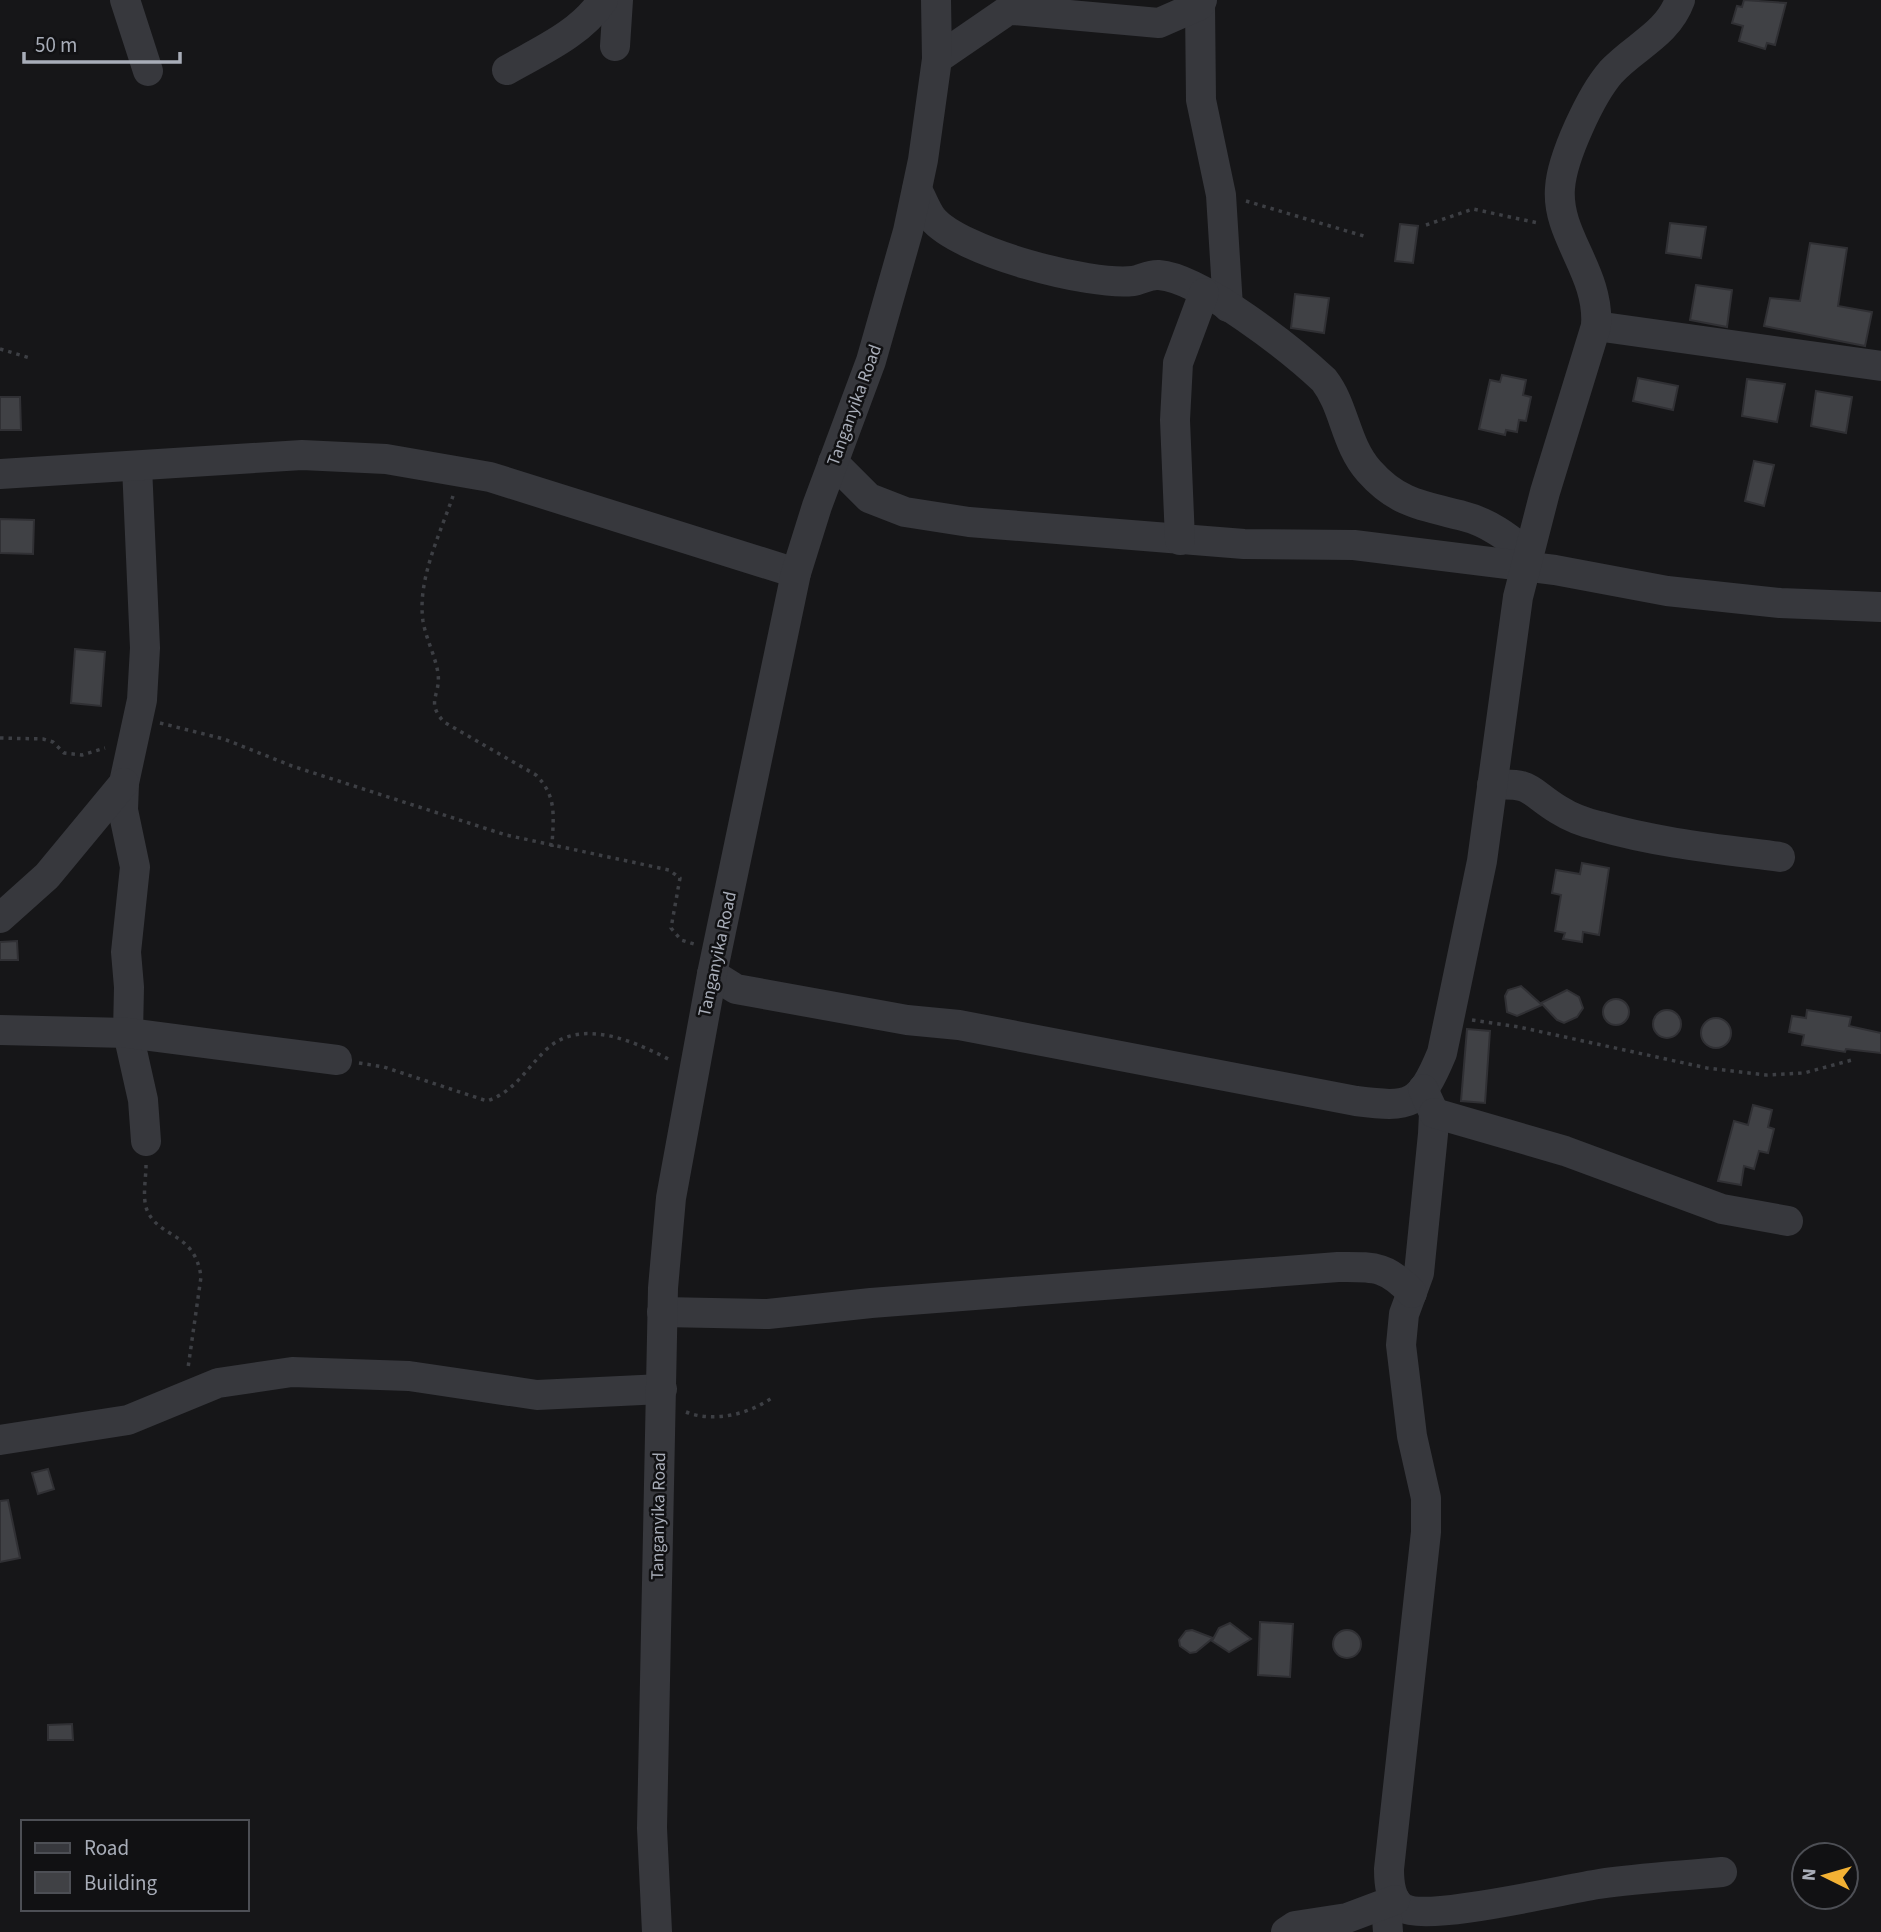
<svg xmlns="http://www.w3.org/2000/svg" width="1881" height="1932" font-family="'Source Sans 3',sans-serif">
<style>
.building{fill:#404145;stroke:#303034;stroke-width:2}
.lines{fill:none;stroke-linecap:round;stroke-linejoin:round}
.path{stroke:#3d3f44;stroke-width:3.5;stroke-dasharray:3.5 5;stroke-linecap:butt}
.minor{stroke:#37383d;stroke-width:30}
.labels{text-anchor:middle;stroke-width:5;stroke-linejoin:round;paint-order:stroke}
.street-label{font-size:18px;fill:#a8adb8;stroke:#111113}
</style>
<rect width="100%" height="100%" fill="#161618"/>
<g class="building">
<polygon points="1744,0 1786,3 1775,45 1767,43 1765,49 1739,41 1743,26 1732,23 1737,6 1742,7"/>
<polygon points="1670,223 1706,227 1701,258 1666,253"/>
<polygon points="1400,224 1418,226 1413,263 1395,261"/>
<polygon points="1810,243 1847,248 1838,306 1872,312 1865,346 1764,326 1770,298 1800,301"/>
<polygon points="1696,285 1732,290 1727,327 1690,320"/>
<polygon points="1295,294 1329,298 1324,333 1291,328"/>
<polygon points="1502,375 1526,380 1523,395 1531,397 1526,421 1519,420 1517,432 1506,430 1505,435 1479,429 1490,380 1500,382"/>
<polygon points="1638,378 1678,386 1673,410 1633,401"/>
<polygon points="1747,379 1785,384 1777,422 1742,416"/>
<polygon points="1816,391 1852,397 1846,433 1811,426"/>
<polygon points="0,397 20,397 21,430 0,430"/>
<polygon points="1754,461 1774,465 1764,506 1745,501"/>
<polygon points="0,519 34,520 33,554 0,553"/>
<polygon points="75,649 105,652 101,706 71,703"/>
<polygon points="1582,863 1609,868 1599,935 1583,932 1582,942 1563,939 1565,933 1555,931 1561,895 1552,893 1556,870 1580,874"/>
<polygon points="17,941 18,960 0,960 0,942"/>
<polygon points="1521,986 1542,1005 1517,1016 1507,1012 1505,996 1508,990"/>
<polygon points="1567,990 1579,997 1583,1008 1577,1017 1564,1023 1557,1020 1541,1003"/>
<circle cx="1616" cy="1012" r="13"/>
<polygon points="1807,1010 1851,1017 1849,1026 1881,1033 1881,1053 1846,1049 1845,1052 1802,1045 1804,1035 1789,1032 1792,1016 1806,1018"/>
<circle cx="1667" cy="1024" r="14"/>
<circle cx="1716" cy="1033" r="15"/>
<polygon points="1467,1029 1490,1031 1485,1103 1461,1101"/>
<polygon points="1753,1105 1772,1110 1768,1127 1774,1129 1768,1153 1759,1151 1754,1169 1744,1166 1741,1185 1718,1181 1734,1121 1748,1125"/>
<polygon points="48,1469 54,1489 38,1494 32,1473"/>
<polygon points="8,1500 20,1558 0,1562 0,1501"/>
<polygon points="1260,1622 1293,1624 1290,1677 1258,1675"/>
<polygon points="1230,1623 1251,1639 1229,1652 1212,1641 1219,1628"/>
<polygon points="1192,1630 1213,1638 1196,1652 1190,1653 1180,1646 1179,1640 1186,1631"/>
<circle cx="1347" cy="1644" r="14"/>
<polygon points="72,1724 73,1740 48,1740 48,1725"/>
</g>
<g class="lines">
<g class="path">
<polyline points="1246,201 1367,237"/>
<polyline points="1426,225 1473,209 1538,223"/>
<polyline points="0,349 30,358"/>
<path d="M453,496C440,534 417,580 423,621C426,639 435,655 438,673C441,696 425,701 444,722L536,775C558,797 553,818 552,847"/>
<polyline points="160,723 224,739 292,766 506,835 669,870 680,878 671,928 681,940 694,944"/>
<polyline points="0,738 43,739 53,742 64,753 82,755 105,748"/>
<polyline points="1472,1020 1519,1027 1707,1068 1766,1075 1804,1073 1852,1060"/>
<path d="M359,1063L384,1067L487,1101C516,1091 527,1067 548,1048C583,1017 638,1043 672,1061"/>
<path d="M146,1165C146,1180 142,1197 147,1210C159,1239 195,1231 201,1277L188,1368"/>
<path d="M686,1412C714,1423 750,1414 773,1397"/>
</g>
<g class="minor">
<polyline points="125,0 148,71"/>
<polyline points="1200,5 1201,100 1221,195 1228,307"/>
<polyline points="615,46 618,0"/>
<polyline points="937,59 1007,11 1014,10 1159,23 1200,5 1202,0"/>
<path d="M507,70C542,50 580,34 603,0"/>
<path d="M917,190C922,198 926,210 932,218C959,252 1090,286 1133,281C1141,280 1150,274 1159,275C1201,278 1292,350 1324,380C1345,407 1345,444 1369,471C1398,504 1424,506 1463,516C1488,522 1509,538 1528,554"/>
<polyline points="1596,326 1881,366"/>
<polyline points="833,462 869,498 905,512 969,522 1244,544 1354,545 1555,570 1667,591 1780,603 1881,607"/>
<polyline points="137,466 145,648 142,700 124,783 123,810 135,867 126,952 129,987 128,1033 143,1100 146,1141"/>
<polyline points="0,474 302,455 386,459 490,477 796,573"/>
<polyline points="1180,540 1175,420 1178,363 1204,293"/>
<path d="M1492,785C1533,782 1528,791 1559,810C1570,817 1586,823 1599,826C1658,843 1719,849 1780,857"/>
<polyline points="0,918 47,876 124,783"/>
<path d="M712,974L736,989L907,1020L959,1025L1356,1101C1411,1108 1420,1106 1442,1053L1482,861L1518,597L1545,492L1596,326C1600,272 1556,236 1560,188C1562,157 1591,95 1611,72C1635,46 1667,35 1680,0"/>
<polyline points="0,1030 128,1033 337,1060"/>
<path d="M1423,1089L1434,1113L1433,1134L1419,1273L1404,1314L1401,1345L1412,1436L1426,1498V1532L1389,1869C1389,1883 1390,1900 1403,1908C1428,1922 1565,1889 1599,1884C1640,1878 1681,1876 1722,1872"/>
<polyline points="1434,1113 1565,1151 1722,1209 1788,1221"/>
<path d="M662,1312L768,1314L871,1303L1338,1267C1374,1267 1386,1265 1412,1293"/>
<polyline points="0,1440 128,1420 218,1383 292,1372 409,1376 537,1395 662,1389"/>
<polyline points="1386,1904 1388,1932"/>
<polyline points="657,1932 652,1828 663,1288 671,1198 712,974 796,573 817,506 871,361 908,231 923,160 937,59 936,0"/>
<polyline points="1286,1932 1295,1926 1347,1918 1395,1900"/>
</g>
</g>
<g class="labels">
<g class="street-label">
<text transform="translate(854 405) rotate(-70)" y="6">Tanganyika Road</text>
<text transform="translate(717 954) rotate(-78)" y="6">Tanganyika Road</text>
<text transform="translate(658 1516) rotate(-89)" y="6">Tanganyika Road</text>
</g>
</g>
<rect x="21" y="1820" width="228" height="91" fill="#111113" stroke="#4d4f55" stroke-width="2"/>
<rect x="35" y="1843" width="35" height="10" fill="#37383d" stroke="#4d4f55" stroke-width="2"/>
<text x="84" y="1855" font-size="21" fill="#a8adb8">Road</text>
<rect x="35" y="1872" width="35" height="21" fill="#404145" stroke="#4d4f55" stroke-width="2"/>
<text x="84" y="1890" font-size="21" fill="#a8adb8">Building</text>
<g transform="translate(1825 1876) rotate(275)"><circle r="33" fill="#111113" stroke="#4d4f55" stroke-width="2"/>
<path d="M0-5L12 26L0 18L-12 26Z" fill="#f2b134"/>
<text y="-10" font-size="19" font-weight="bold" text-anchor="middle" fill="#a8adb8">N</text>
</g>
<path d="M24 52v10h156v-10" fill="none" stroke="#a8adb8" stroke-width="3.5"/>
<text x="35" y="52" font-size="21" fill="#a8adb8" stroke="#111113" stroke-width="5" paint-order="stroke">50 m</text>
</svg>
